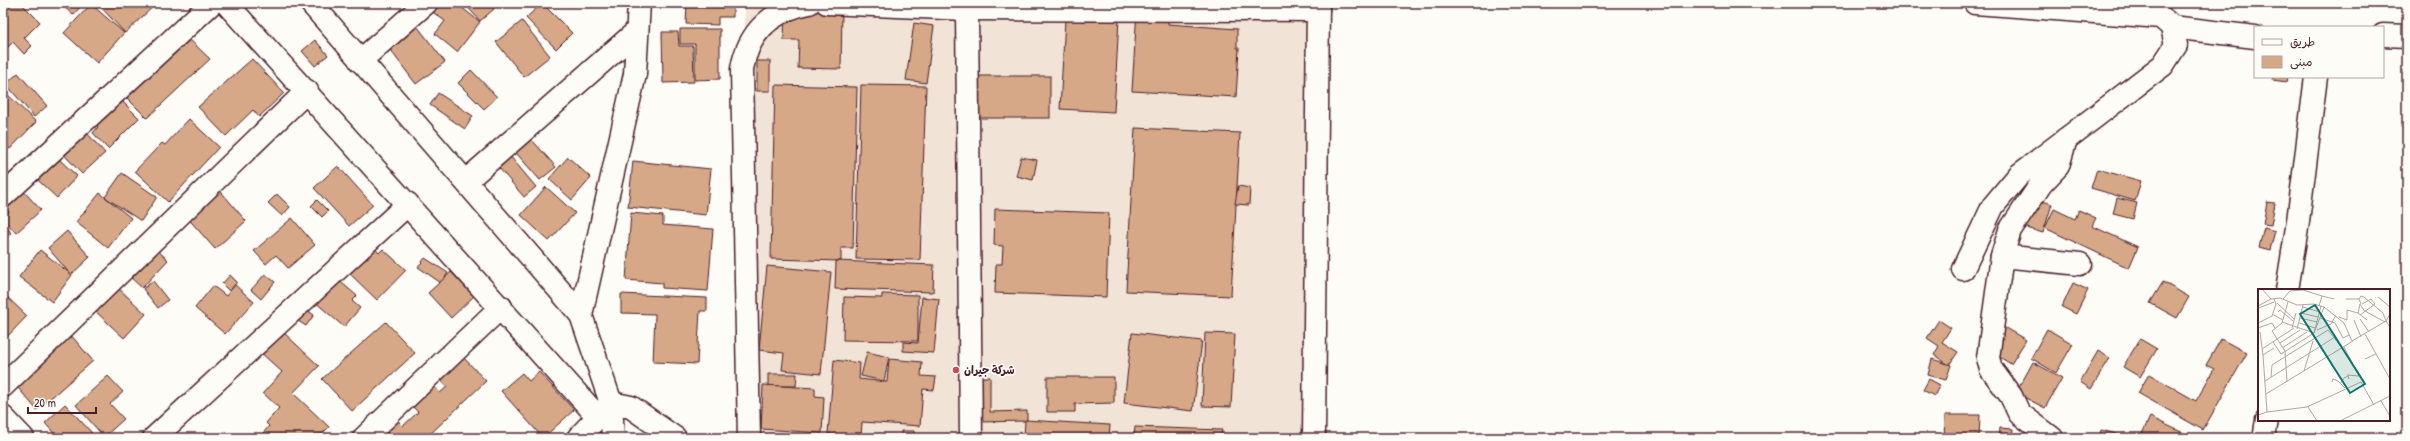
<svg xmlns="http://www.w3.org/2000/svg" width="2410" height="441" font-family="'Patrick Hand','Playpen Sans Arabic',sans-serif">
<style>
.built{fill:#f1e3d5}
.building{fill:#d6a887;stroke:#4a1f2b}
.lines{fill:none;stroke-linecap:round;stroke-linejoin:round}
.street-casing{stroke:#4a1f2b;stroke-width:25}
.street{stroke:#fdfcf7;stroke-width:22}
.poi-dot{fill:#d1495b;stroke:#fdfcf7;stroke-width:1.5}
.labels{text-anchor:middle;stroke-width:3.5;stroke-linejoin:round;paint-order:stroke}
.poi-label{font-size:11px;font-weight:bold;fill:#4a1f2b;stroke:#fdfcf7;text-anchor:start}
.inset-road{fill:none;stroke:#b5a4a5;stroke-width:1}
.view{fill:#0f766e;fill-opacity:0.15;stroke:#0f766e;stroke-width:2}
.inset-edge{fill:none;stroke:#4a1f2b;stroke-width:2}
</style>
<rect width="100%" height="100%" fill="#fdfcf7"/>
<filter id="ink" filterUnits="userSpaceOnUse"><feTurbulence type="fractalNoise" baseFrequency=".025" numOctaves="2"/><feDisplacementMap in="SourceGraphic" scale="8" xChannelSelector="R" yChannelSelector="G"/><feConvolveMatrix kernelMatrix="1 2 1 2 8 2 1 2 1" color-interpolation-filters="sRGB"/></filter>
<g filter="url(#ink)">
<polygon class="built" points="745,3 1306,3 1302,438 743,438"/>
<g class="building">
<polygon points="3,3 21,3 40,22 24,38 32,46 24,54 13,42 3,52"/>
<polygon points="64,3 81,3 83,4 73,15 62,5"/>
<polygon points="97,3 157,3 125,33"/>
<polygon points="386,3 394,3 390,7"/>
<polygon points="437,3 456,3 480,22 457,52 435,34 445,21 431,11"/>
<polygon points="464,3 489,3 494,9 480,21"/>
<polygon points="542,3 572,33 556,49 526,18"/>
<polygon points="687,3 733,3 733,17 718,17 718,25 686,24"/>
<polygon points="91,4 124,33 97,63 64,33"/>
<polygon points="785,7 842,9 841,69 798,68 799,40 784,40"/>
<polygon points="1137,10 1169,12 1168,24 1237,29 1237,48 1239,48 1236,97 1132,91"/>
<polygon points="1098,17 1119,18 1114,112 1060,109 1065,19 1098,21"/>
<polygon points="522,21 550,56 524,77 496,42"/>
<polygon points="914,23 934,26 926,83 906,80"/>
<polygon points="417,26 445,62 416,84 388,47"/>
<polygon points="680,29 720,29 720,79 695,80 695,44 680,44"/>
<polygon points="662,32 678,32 679,46 693,46 694,82 663,83"/>
<polygon points="189,39 210,59 147,118 115,86 167,40 177,51"/>
<polygon points="315,40 328,55 315,66 302,51"/>
<polygon points="252,59 284,93 259,117 253,110 226,136 198,107"/>
<rect x="757" y="61" width="13" height="30"/>
<polygon points="471,70 497,97 484,109 458,83"/>
<polygon points="18,73 47,106 34,117 6,84"/>
<rect x="976" y="76" width="74" height="42"/>
<polygon points="2274,77 2287,77 2286,82 2273,80"/>
<polygon points="775,85 857,87 853,248 841,248 841,261 771,259"/>
<polygon points="861,85 926,86 920,260 856,259"/>
<polygon points="3,90 36,122 10,149 3,143"/>
<polygon points="113,92 139,118 108,149 93,133 98,127 88,117"/>
<polygon points="438,93 473,116 465,129 430,105"/>
<polygon points="189,119 219,147 168,202 135,171 162,143 165,145"/>
<polygon points="78,123 105,153 82,174 54,144"/>
<polygon points="517,123 556,167 540,180 502,137"/>
<polygon points="1135,128 1240,133 1231,296 1126,291"/>
<polygon points="499,143 536,187 524,197 487,154"/>
<polygon points="46,147 77,176 57,198 26,169"/>
<polygon points="568,157 591,178 572,200 549,179"/>
<polygon points="1021,157 1037,160 1033,180 1016,176"/>
<polygon points="633,161 711,169 706,215 628,207"/>
<polygon points="338,166 373,205 349,226 314,188"/>
<polygon points="2097,169 2141,181 2135,201 2091,188"/>
<polygon points="122,173 157,197 141,221 105,197"/>
<polygon points="14,181 41,210 16,233 3,219 9,212 3,206"/>
<polygon points="1238,186 1250,188 1249,205 1235,204"/>
<polygon points="217,187 246,221 215,249 185,215"/>
<polygon points="546,187 575,213 549,241 521,215"/>
<polygon points="100,193 131,218 108,248 76,222"/>
<polygon points="277,194 290,207 282,216 268,203"/>
<polygon points="2027,196 2052,204 2043,233 2017,225"/>
<polygon points="2117,198 2137,203 2133,219 2113,214"/>
<polygon points="317,200 328,211 322,217 311,206"/>
<polygon points="2267,202 2275,203 2271,225 2263,224"/>
<polygon points="995,209 1109,213 1106,297 995,293 996,264 1002,264 1003,246 994,245"/>
<polygon points="2054,209 2075,219 2079,210 2096,218 2092,226 2138,247 2129,268 2045,228"/>
<polygon points="631,213 663,216 663,225 713,229 708,291 662,288 662,283 626,280"/>
<polygon points="292,218 315,245 288,268 276,255 266,264 254,251"/>
<polygon points="3,221 11,233 3,239"/>
<polygon points="2264,228 2275,231 2270,250 2259,247"/>
<polygon points="67,231 90,257 71,275 48,248"/>
<polygon points="369,242 379,253 383,249 406,270 377,300 344,268"/>
<polygon points="154,247 168,260 142,288 128,275"/>
<polygon points="40,250 72,275 52,302 19,277"/>
<polygon points="425,258 448,273 441,283 418,267"/>
<polygon points="836,261 934,265 933,292 835,289"/>
<polygon points="767,266 831,272 821,374 782,370 784,353 759,350"/>
<polygon points="451,272 474,296 451,318 428,293"/>
<polygon points="265,274 275,282 261,299 251,290"/>
<polygon points="230,275 237,282 229,291 222,284"/>
<polygon points="335,277 357,296 352,301 360,308 344,327 314,301"/>
<polygon points="153,281 168,300 158,308 143,289"/>
<polygon points="2163,282 2189,297 2177,318 2150,303"/>
<polygon points="2073,283 2088,290 2076,314 2062,307"/>
<polygon points="115,285 146,314 124,338 93,309"/>
<polygon points="235,285 254,302 225,334 195,308 213,286 226,296"/>
<polygon points="3,293 27,316 3,341"/>
<polygon points="621,294 707,298 707,311 700,311 697,364 653,362 655,314 621,313"/>
<polygon points="882,294 918,295 918,341 843,340 844,297 882,298"/>
<polygon points="922,297 939,299 934,353 903,351 903,342 918,343"/>
<polygon points="303,307 314,315 306,326 295,319"/>
<polygon points="1939,320 1951,328 1942,342 1958,352 1949,365 1934,355 1939,346 1927,338"/>
<polygon points="386,322 415,353 352,411 322,379"/>
<polygon points="2002,326 2026,340 2011,364 1988,350"/>
<polygon points="64,327 93,361 37,410 7,375"/>
<polygon points="279,328 319,366 293,393 329,427 318,438 259,438 269,426 266,423 279,408 263,393 282,372 258,350"/>
<polygon points="2047,329 2073,344 2056,373 2031,358"/>
<polygon points="1132,333 1202,341 1193,411 1124,403"/>
<polygon points="1205,333 1235,334 1231,407 1202,406"/>
<polygon points="2140,339 2157,349 2140,377 2123,367"/>
<polygon points="2221,339 2247,353 2203,430 2138,393 2149,374 2196,401 2214,369 2206,365"/>
<polygon points="2098,351 2110,358 2091,389 2080,382"/>
<polygon points="867,352 889,357 884,381 861,376"/>
<polygon points="461,355 486,381 426,438 389,438 383,431 396,419 403,426 418,412 412,406 433,385 440,393 447,387 438,377"/>
<polygon points="889,359 922,362 921,376 936,377 934,390 923,389 920,426 862,422 861,437 828,434 834,360 860,363 859,379 887,382"/>
<polygon points="1932,359 1951,365 1946,380 1928,375"/>
<polygon points="2033,362 2062,378 2045,408 2016,393"/>
<polygon points="539,372 574,410 543,438 501,391 522,373 529,381"/>
<polygon points="768,374 797,374 796,386 768,386"/>
<polygon points="108,376 123,392 110,404 124,419 104,437 76,405"/>
<polygon points="978,377 990,377 990,412 1027,411 1027,421 979,422"/>
<polygon points="1047,377 1114,377 1114,403 1075,404 1075,412 1047,412"/>
<polygon points="1929,379 1940,385 1934,396 1923,390"/>
<polygon points="763,385 815,388 815,396 824,397 822,433 761,429"/>
<polygon points="65,404 92,433 86,438 58,438 45,423"/>
<polygon points="1945,415 1980,415 1979,438 1944,438"/>
<polygon points="2150,417 2194,438 2140,438"/>
<polygon points="1025,420 1110,425 1109,438 1024,438"/>
<polygon points="1135,427 1222,430 1221,438 1134,438"/>
<polygon points="2000,428 2013,429 2012,438 1999,438"/>
<polygon points="2101,430 2132,438 2099,438"/>
<polygon points="901,431 914,431 914,438 862,438 901,437"/>
<polygon points="2220,434 2230,438 2218,438"/>
</g>
<g class="lines">
<defs>
<g id="street">
<polyline points="226,3 598,417"/>
<polyline points="311,3 581,315 611,403 613,438"/>
<polyline points="827,3 967,9 1318,10"/>
<polyline points="967,9 971,438"/>
<polyline points="2172,27 2255,37"/>
<polyline points="2383,35 2407,36"/>
<polyline points="360,61 426,3"/>
<polyline points="466,181 636,32"/>
<polyline points="3,196 212,3"/>
<polyline points="2002,256 2010,230 2041,184 2058,166 2066,139"/>
<polyline points="1963,269 1993,206 2019,175 2163,65 2176,45 2172,27 2161,17 1975,3"/>
<polyline points="2287,290 2298,221 2316,77"/>
<polyline points="581,315 635,74 639,3"/>
<polyline points="3,386 307,91"/>
<polyline points="611,403 631,407 675,438"/>
<polyline points="3,417 23,438"/>
<polyline points="154,438 408,204"/>
<polyline points="364,438 501,307"/>
<polyline points="578,438 607,407"/>
<path d="M749,438L742,69C748,32 773,10 809,3"/>
<polyline points="1314,438 1318,3"/>
<polyline points="2052,438 2019,413 2011,396 1991,369 1988,358 2002,256 2080,264"/>
<polyline points="2264,438 2267,420"/>
</g>
</defs>
<use href="#street" class="street-casing"/>
<use href="#street" class="street"/>
</g>
</g>
<circle class="poi-dot" cx="956" cy="370" r="4"/>
<g class="labels">
<g class="poi-label">
<text x="964" y="374">شركة جيران</text>
</g>
</g>
<g transform="translate(2258 289)">
<rect width="132" height="132" fill="#fdfcf7"/>
<path class="inset-road" d="M4,0L13,10M64,7L76,10M120,8L132,18M25,10L32,2L45,1L64,7L61,17M88,10H101L103,15M101,10L103,7L106,8L125,24L128,32L132,25M19,14L36,30M0,17L13,10L22,9L39,16L56,15L66,18L86,34L94,52L128,32L132,38M45,18L62,23M1,19L16,13M107,22L127,33M20,23L22,21L35,32M107,23L102,15L100,24L109,31M43,24L60,28M14,25L25,31M102,26L117,15L113,10L104,15M81,28L89,31V21L100,24M42,29L59,33M62,29L77,34L85,49L91,46M102,30L111,43M96,31L103,48M24,33L56,44M0,34L14,27L18,15L16,10M41,34L57,39M0,39L14,34L17,39M34,39L38,24M39,40L45,16M59,41L73,35L78,26M2,43L5,66M56,44L63,17M107,45L132,90M15,53L23,65L56,44L66,18M22,54L42,41M86,58L101,87L89,86M24,59L49,43M4,60L36,39M107,70L118,65M46,82L55,52M13,88L14,76L70,41L84,59M7,92L77,48M29,93L27,62L14,42L24,34L30,13M74,93L75,90L80,92L87,99M83,94L86,89L90,87L91,90M8,105L95,52M123,112L132,127M50,118L59,132M9,123L49,118L103,93L116,116M0,126L9,123L5,66L16,59M82,132L132,107"/>
<path class="view" d="M57,16L107,95L92,104L42,25Z"/>
<rect width="132" height="132" class="inset-edge"/>
</g>
<rect width="2410" height="441" fill="none" stroke="#fdfcf7" stroke-width="16"/>
<rect x="8" y="8" width="2394" height="425" fill="none" stroke="#4a1f2b" stroke-width="1.5" filter="url(#ink)"/>
<rect x="2254" y="26" width="130" height="52" fill="#fdfcf7" stroke="#b5a4a5"/>
<rect x="2262" y="39" width="20" height="6" fill="#fdfcf7" stroke="#b5a4a5"/>
<text x="2290" y="46" font-size="12" fill="#4a1f2b">طريق</text>
<rect x="2262" y="56" width="20" height="12" fill="#d6a887" stroke="#b5a4a5"/>
<text x="2290" y="66" font-size="12" fill="#4a1f2b">مبنى</text>
<path d="M28 407v6h68v-6" fill="none" stroke="#4a1f2b" stroke-width="2"/>
<text x="34" y="407" font-size="12" fill="#4a1f2b" stroke="#fdfcf7" stroke-width="3" paint-order="stroke">20 m</text>
</svg>
